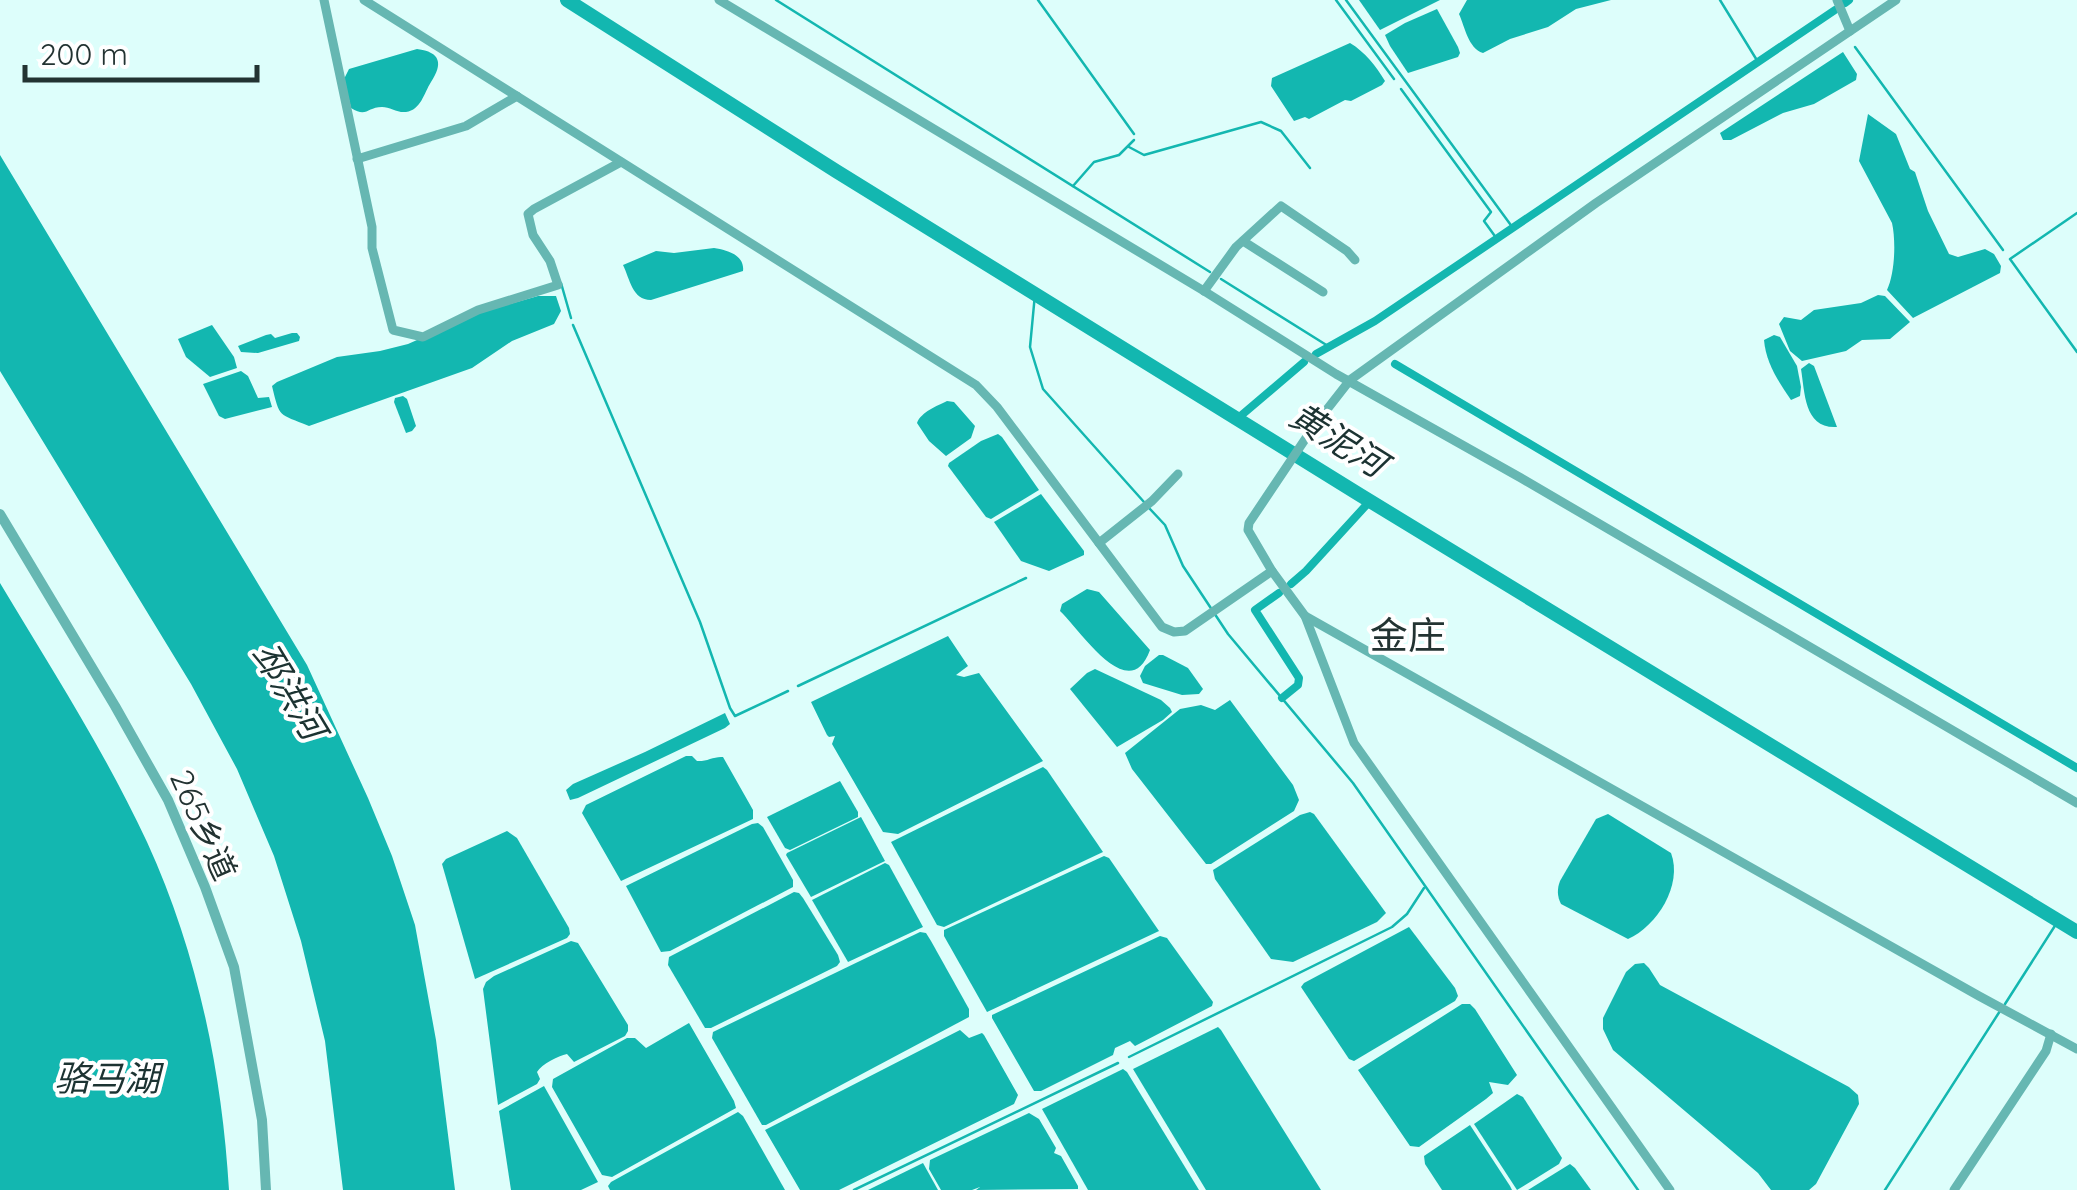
<svg xmlns="http://www.w3.org/2000/svg" width="2077" height="1190" font-family="Quicksand,'Noto Sans SC',sans-serif">
<style>
.water{fill:#13b7b0}
.lines{fill:none;stroke-linecap:round;stroke-linejoin:round}
.stream{stroke:#13b7b0;stroke-width:2.5}
.canal{stroke:#13b7b0;stroke-width:8}
.river{stroke:#13b7b0;stroke-width:14}
.minor{stroke:#66b7b2;stroke-width:9}
.tertiary{stroke:#66b7b2;stroke-width:10}
.labels{text-anchor:middle;stroke-width:8;stroke-linejoin:round;paint-order:stroke}
.street-label{font-size:32px;fill:#233332;stroke:#fff}
.water-label{font-size:35px;font-style:italic;fill:#1c3332;stroke:#fff}
.quarter-label{font-size:38px;fill:#233332;stroke:#fff}
</style>
<rect width="100%" height="100%" fill="#ddfefb"/>
<g class="water">
<polygon points="1359,0 1440,0 1380,30"/>
<path d="M1467,0H1611L1576,9L1548,27L1510,39L1483,53C1468,48 1465,27 1459,14Z"/>
<polygon points="1437,9 1458,47 1460,53 1458,57 1408,73 1390,46 1385,35 1405,23"/>
<path d="M1350,43C1365,52 1376,66 1385,81L1382,85L1351,101L1345,100L1309,119L1305,117L1294,121L1271,86L1272,78Z"/>
<path d="M417,49C441,52 443,64 431,82C424,93 421,110 406,112C397,113 390,107 382,107C367,107 367,118 351,108L344,79L349,69Z"/>
<polygon points="1843,52 1857,74 1856,80 1814,104 1783,113 1731,140 1723,140 1720,133"/>
<path d="M1868,114L1896,134L1910,169L1915,172L1928,211L1949,254L1958,257L1985,249L1994,254L2001,266L2000,273L1913,318L1887,290C1895,273 1896,241 1892,223L1859,161Z"/>
<polygon points="0,155 307,665 368,798 392,856 415,925 436,1040 455,1190 343,1190 325,1041 301,941 274,856 237,769 191,684 0,371"/>
<path d="M714,248C727,250 745,255 743,271L651,300C632,300 630,279 623,265L656,251L674,253Z"/>
<polygon points="1878,295 1885,296 1910,322 1890,339 1862,340 1846,351 1802,361 1790,351 1779,324 1784,317 1801,320 1814,310 1861,303"/>
<path d="M538,296H556L561,311L554,324L512,341L472,368L309,426C278,413 280,419 272,386L277,382L337,357L380,351L408,344L478,313Z"/>
<polygon points="212,325 234,357 237,368 210,377 186,357 178,339"/>
<polygon points="292,333 297,333 300,337 299,341 258,353 241,352 238,346 266,335 271,334 275,338"/>
<path d="M1774,335L1780,337L1797,366L1801,387L1800,396L1791,400C1778,381 1766,363 1764,340Z"/>
<path d="M1809,363L1814,366L1837,427C1804,429 1805,393 1801,369Z"/>
<polygon points="241,371 248,376 258,398 269,397 272,407 225,419 219,416 203,384"/>
<polygon points="403,396 407,399 416,426 412,431 406,433 394,402 395,398"/>
<path d="M947,401L954,402L975,426L971,438L946,456L929,441L917,423C921,412 937,406 947,401Z"/>
<polygon points="998,434 1002,437 1039,490 991,519 986,517 948,466 949,463 981,441"/>
<polygon points="1041,494 1084,551 1084,555 1049,571 1021,561 994,522"/>
<path d="M0,583C51,668 105,752 147,842C197,951 222,1071 229,1190H0Z"/>
<path d="M1087,589L1099,592L1150,650C1129,708 1079,628 1060,611L1062,604Z"/>
<polygon points="948,636 968,666 956,675 964,677 979,673 1043,761 898,834 883,832 832,744 835,736 829,737 827,735 811,702"/>
<polygon points="1159,655 1163,655 1188,668 1203,689 1199,694 1182,695 1143,683 1140,676 1145,666"/>
<polygon points="1095,669 1161,700 1170,708 1172,712 1163,720 1117,747 1070,689 1087,673"/>
<polygon points="1230,700 1293,785 1299,800 1294,811 1211,864 1206,864 1132,769 1125,753 1180,709 1201,705 1215,710"/>
<polygon points="725,713 730,724 725,728 578,798 570,800 566,790 573,784 645,752"/>
<path d="M686,756H692L697,761C706,762 714,756 723,757L753,810V819L621,881L582,813L586,805Z"/>
<polygon points="1043,767 1047,770 1103,852 944,927 937,925 891,842"/>
<polygon points="840,781 858,812 858,817 790,850 785,848 767,817"/>
<polygon points="1310,812 1314,814 1386,913 1377,922 1293,962 1271,959 1215,879 1213,870 1300,815"/>
<path d="M1608,814L1671,853C1683,885 1657,926 1628,939L1561,904C1557,896 1557,889 1560,881L1596,819Z"/>
<polygon points="861,817 885,861 811,897 786,855 787,853"/>
<polygon points="758,823 763,827 793,880 793,887 670,951 661,952 626,886 752,824"/>
<polygon points="507,831 517,838 569,928 570,934 567,938 475,979 442,864 446,859"/>
<polygon points="1104,856 1109,858 1159,931 987,1012 944,936 944,930"/>
<polygon points="885,863 889,865 923,927 848,962 812,900"/>
<polygon points="794,892 799,893 803,898 838,955 840,962 837,966 711,1028 705,1028 668,965 669,957"/>
<polygon points="1409,927 1455,988 1458,996 1455,1001 1354,1061 1349,1059 1301,987 1304,983"/>
<polygon points="920,932 926,933 931,941 969,1009 969,1017 766,1125 762,1125 712,1038 713,1032"/>
<polygon points="1160,936 1167,938 1213,1002 1212,1006 1135,1046 1130,1041 1115,1048 1113,1055 1041,1091 1034,1091 992,1018 992,1015"/>
<path d="M571,941L578,943L628,1025V1031L625,1036L574,1062L567,1054C558,1056 542,1064 537,1072L540,1079L537,1084L498,1105L483,989L486,982L494,976Z"/>
<polygon points="1644,963 1649,968 1660,985 1849,1087 1858,1095 1859,1104 1816,1184 1809,1190 1771,1190 1758,1173 1613,1050 1603,1029 1603,1018 1626,972 1635,964"/>
<polygon points="1462,1004 1470,1004 1475,1009 1517,1075 1508,1085 1489,1082 1493,1093 1486,1099 1419,1147 1410,1146 1358,1070"/>
<polygon points="689,1023 734,1101 736,1108 612,1177 602,1175 552,1087 553,1079 627,1038 635,1038 646,1048"/>
<polygon points="1218,1027 1221,1030 1321,1190 1206,1190 1133,1069"/>
<polygon points="960,1030 969,1038 982,1033 984,1035 1018,1095 1014,1104 839,1190 800,1190 765,1130"/>
<polygon points="1123,1069 1127,1072 1199,1190 1088,1190 1042,1109"/>
<polygon points="544,1086 598,1182 581,1190 511,1190 499,1111"/>
<polygon points="1517,1094 1523,1097 1562,1158 1559,1164 1517,1190 1474,1124"/>
<polygon points="738,1112 743,1116 785,1190 610,1190 608,1186 611,1182"/>
<polygon points="1029,1113 1039,1119 1056,1148 1054,1153 1061,1156 1078,1186 1078,1189 976,1190 980,1187 972,1190 941,1190 929,1169 930,1160"/>
<polygon points="1470,1125 1510,1186 1512,1190 1442,1190 1425,1164 1424,1156"/>
<polygon points="923,1163 938,1190 868,1190"/>
<polygon points="1570,1164 1575,1168 1591,1190 1528,1190"/>
</g>
<g class="lines">
<g class="stream">
<polyline points="776,0 1210,272"/>
<polyline points="1038,0 1134,134"/>
<polyline points="1336,0 1394,79"/>
<polyline points="1346,0 1513,228"/>
<polyline points="1720,0 1758,62"/>
<polyline points="1855,47 2003,250"/>
<polyline points="1401,89 1491,212 1484,221 1497,239"/>
<polyline points="1129,147 1144,155 1261,122 1281,131 1310,168"/>
<polyline points="1073,186 1094,162 1119,155 1134,140"/>
<polyline points="2077,213 2010,259 2077,352"/>
<polyline points="1221,279 1328,346"/>
<polyline points="561,283 571,318"/>
<polyline points="1035,294 1030,347 1043,389 1144,502"/>
<polyline points="573,325 700,622 730,708 735,716 788,691"/>
<polyline points="1149,508 1165,525 1183,566 1228,634 1353,783 1638,1190"/>
<polyline points="798,686 1026,578"/>
<polyline points="2005,1004 2058,921"/>
<polyline points="1129,1057 1392,927 1407,914 1424,888"/>
<polyline points="854,1190 1118,1063"/>
<polyline points="1885,1190 2000,1011"/>
</g>
<g class="canal">
<polyline points="1845,3 1849,0"/>
<polyline points="1316,354 1375,321 1835,10"/>
<polyline points="1395,364 2077,768"/>
<polyline points="1237,419 1304,362"/>
<polyline points="1291,584 1306,571 1370,501"/>
<polyline points="1279,593 1255,610 1299,678 1298,685 1282,698"/>
</g>
<polyline class="river" points="567,0 836,171 1360,495 2077,932"/>
<g class="minor">
<polyline points="324,0 372,227 372,248 393,330 423,337 478,310 558,285 550,261 533,235 528,214 534,209 621,162"/>
<polyline points="364,0 976,385 997,407 1162,627 1174,632 1185,631 1272,571 1305,616 1354,743 1670,1190"/>
<polyline points="719,0 1204,291 1336,374 1521,478 2077,803"/>
<polyline points="1837,0 1850,31"/>
<polyline points="357,159 466,126 517,96"/>
<polyline points="1243,241 1323,292"/>
<polyline points="1204,291 1236,247 1281,206 1347,251 1355,260"/>
<polyline points="1099,543 1152,501 1178,474"/>
<polyline points="1272,571 1248,530 1249,523 1314,426 1350,380 1596,203 1896,0"/>
<polyline points="1305,616 1979,996 2077,1049"/>
<polyline points="1954,1190 2046,1051 2051,1034"/>
</g>
<polyline class="tertiary" points="0,514 115,706 168,800 205,887 234,967 262,1120 266,1190"/>
</g>
<g class="labels">
<g class="street-label">
<text transform="translate(203 825) rotate(66)" y="11">265乡道</text>
</g>
<g class="water-label">
<text transform="translate(1338 440) rotate(32)" y="12">黄泥河</text>
<text transform="translate(289 691) rotate(59)" y="12">邳洪河</text>
<text x="107" y="1091">骆马湖</text>
</g>
<g class="quarter-label">
<text x="1408" y="649">金庄</text>
</g>
</g>
<path d="M25 65v15h232v-15" fill="none" stroke="#233332" stroke-width="5"/>
<text x="40" y="65" font-size="30" fill="#233332" stroke="#ffffff" stroke-width="8" paint-order="stroke">200 m</text>
</svg>
